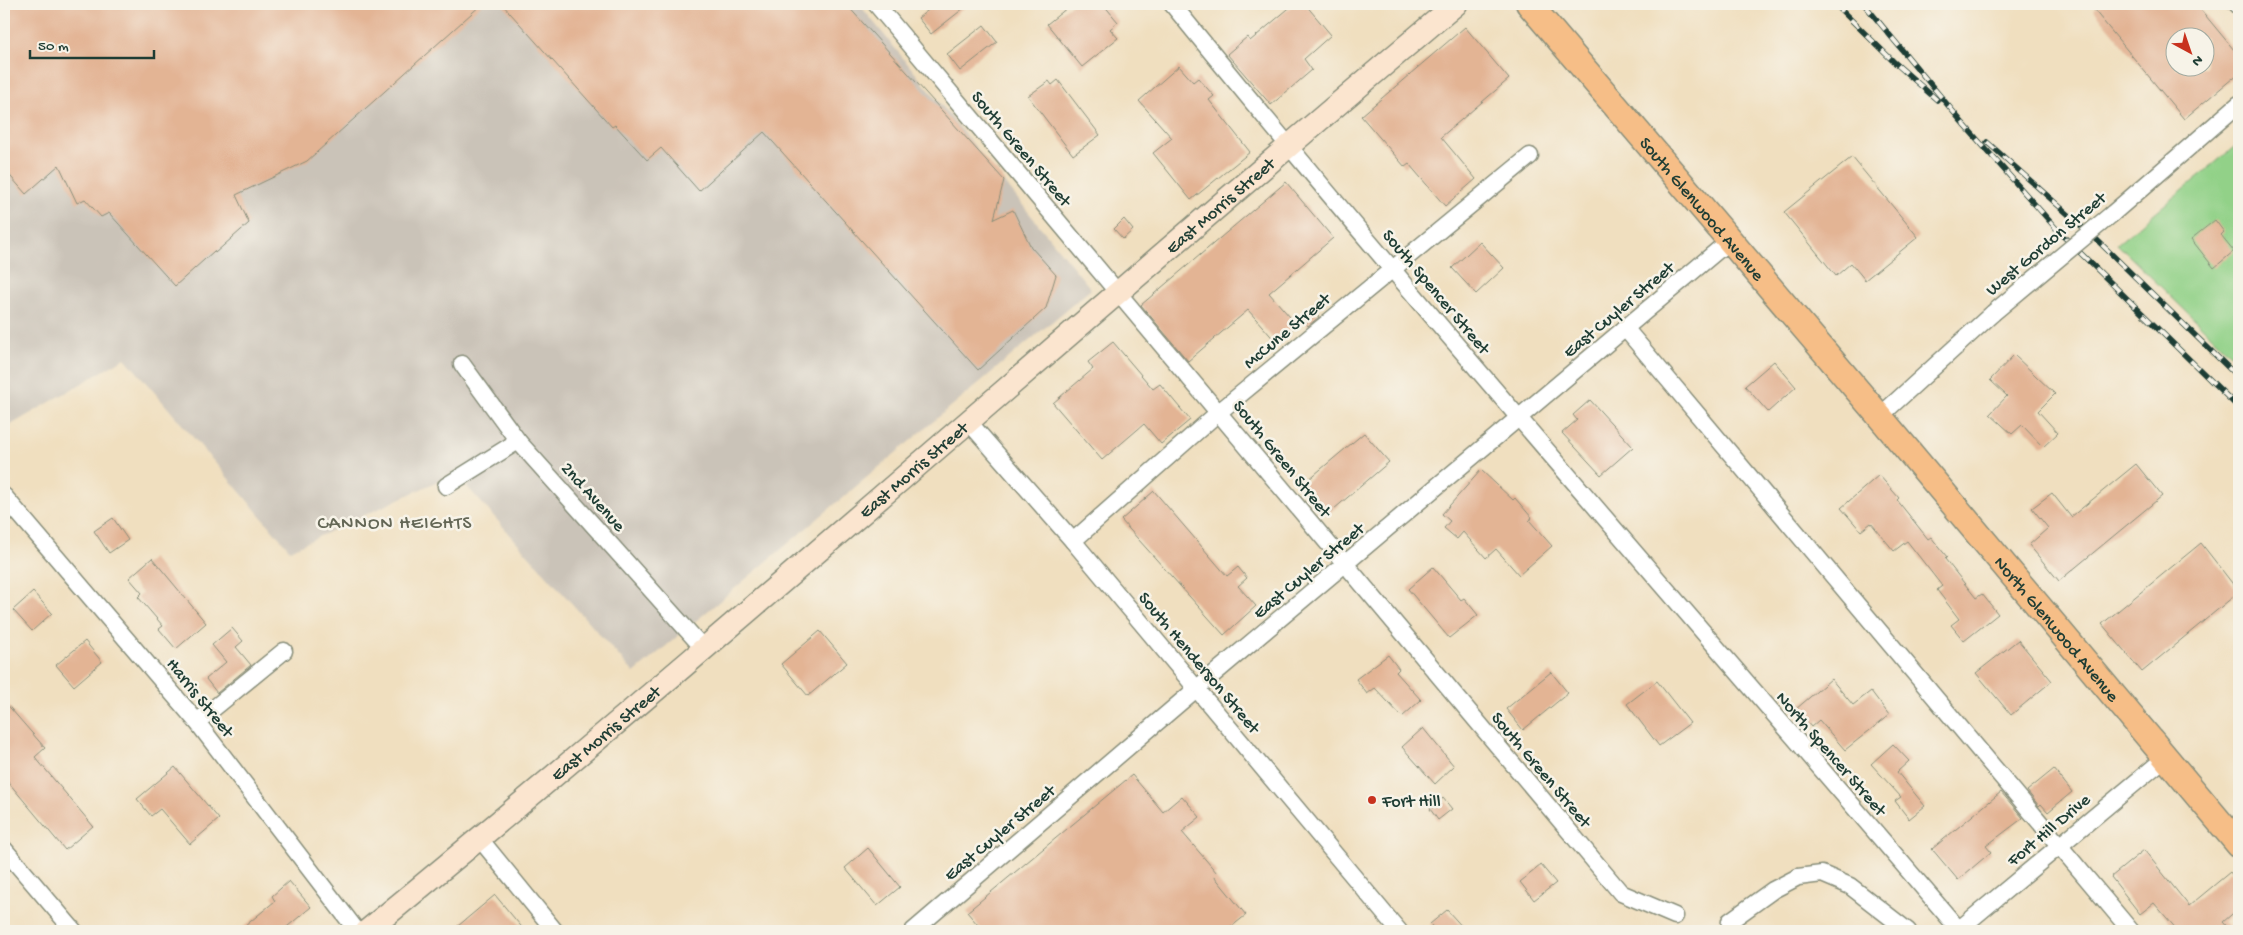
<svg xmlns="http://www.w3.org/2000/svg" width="2243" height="935" font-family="'Gochi Hand',sans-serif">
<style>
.industrial{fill:#cac3b8}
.green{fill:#92d188;stroke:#58875e}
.building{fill:#e3b494;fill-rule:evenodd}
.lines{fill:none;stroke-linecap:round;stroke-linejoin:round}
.street-casing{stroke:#888e7a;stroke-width:19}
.secondary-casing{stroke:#888e7a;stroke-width:25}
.primary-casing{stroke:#888e7a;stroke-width:28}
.street{stroke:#fff;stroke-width:16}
.secondary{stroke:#fbe5cf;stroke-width:22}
.primary{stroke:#f6be87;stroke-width:25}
.rail-casing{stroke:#1f3d34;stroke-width:5.5}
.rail{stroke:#f7f3e8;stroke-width:4;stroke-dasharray:11;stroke-linecap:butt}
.street-bridge-casing{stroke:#888e7a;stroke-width:19;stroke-linecap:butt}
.street-bridge{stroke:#fff;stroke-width:16}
.poi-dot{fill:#c8321e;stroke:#f7f3e8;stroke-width:2}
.labels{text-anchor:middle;stroke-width:5;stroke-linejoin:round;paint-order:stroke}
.street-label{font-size:18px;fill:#1f3d34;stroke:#f7f3e8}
.poi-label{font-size:18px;fill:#1f3d34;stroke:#f7f3e8;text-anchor:start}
.neighbourhood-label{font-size:19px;letter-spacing:1px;fill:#646756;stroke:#f7f3e8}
</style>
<rect width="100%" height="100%" fill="#f7f3e8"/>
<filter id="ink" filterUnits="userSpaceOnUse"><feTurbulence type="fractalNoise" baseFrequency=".02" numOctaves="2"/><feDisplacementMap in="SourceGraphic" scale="10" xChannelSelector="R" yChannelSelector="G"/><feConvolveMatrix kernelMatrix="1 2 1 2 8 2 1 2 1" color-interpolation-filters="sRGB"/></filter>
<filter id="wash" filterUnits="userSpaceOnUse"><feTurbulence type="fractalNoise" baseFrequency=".0096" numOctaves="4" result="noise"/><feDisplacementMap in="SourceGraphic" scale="20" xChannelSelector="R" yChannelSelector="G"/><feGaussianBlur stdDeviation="1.12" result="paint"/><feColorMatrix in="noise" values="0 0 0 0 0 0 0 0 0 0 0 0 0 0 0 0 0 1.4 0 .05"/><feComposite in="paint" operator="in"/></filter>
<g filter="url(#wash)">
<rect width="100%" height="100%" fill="#f0dfbf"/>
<polygon class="industrial" points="4,4 859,4 1091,289 634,673 455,473 290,550 125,358 4,429"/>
<polygon class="green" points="2239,143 2239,357 2236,360 2117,244"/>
<g id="blocks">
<g class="building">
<polygon points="4,4 482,4 307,161 236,195 249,223 215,253 214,251 175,286 109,213 101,217 85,199 77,203 59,165 26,194 4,169"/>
<polygon points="502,4 846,4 1004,180 994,219 1013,210 1031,247 1056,275 1046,308 978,370 764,132 699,191 661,148 647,160 615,125 612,127"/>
<polygon points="936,4 969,4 931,34 918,18"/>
<polygon points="1072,4 1103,4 1118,22 1110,29 1118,38 1082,67 1047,24"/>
<polygon points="1294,4 1305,4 1331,35 1304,59 1312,70 1271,105 1227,54 1247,37 1250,41"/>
<path d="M2101,4H2196L2239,56V73L2184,119L2094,10ZM2176,38H2206V68H2176Z"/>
<polygon points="984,25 997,42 960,71 947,54"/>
<polygon points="1465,27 1509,79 1441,137 1476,179 1445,206 1409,164 1405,167 1361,116"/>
<polygon points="1179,66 1193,82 1198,78 1214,96 1209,100 1250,152 1191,200 1153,153 1172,138 1139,101"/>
<polygon points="1058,80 1100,135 1073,155 1028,96 1049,81 1052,85"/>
<polygon points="1852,157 1918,237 1865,280 1851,263 1836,276 1784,212"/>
<polygon points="1286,182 1333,238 1269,293 1297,325 1277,343 1248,310 1188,361 1141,305"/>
<polygon points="1124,219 1133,230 1123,239 1114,229"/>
<polygon points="2215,220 2224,232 2221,235 2234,251 2214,268 2191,239"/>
<polygon points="1480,242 1504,268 1476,294 1452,268"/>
<polygon points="1313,308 1319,317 1308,326 1301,316"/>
<polygon points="1113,342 1153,389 1160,384 1190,420 1161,444 1144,424 1102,460 1053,403 1093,369 1088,362"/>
<polygon points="2014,355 2055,394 2038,411 2058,433 2043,447 2022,425 2012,434 1990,414 2007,396 1990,380"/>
<polygon points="1774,361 1796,387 1768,412 1745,386"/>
<polygon points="1590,400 1633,447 1601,475 1562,433 1577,420 1573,415"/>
<polygon points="1364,433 1389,462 1327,515 1302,485"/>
<polygon points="2136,464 2162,496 2059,581 2029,545 2048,528 2032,508 2052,493 2071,517"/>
<polygon points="1481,470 1513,500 1515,498 1532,518 1529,520 1552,546 1519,575 1496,549 1486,558 1463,532 1457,539 1444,528 1450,521 1442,514"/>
<polygon points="1879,475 1899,498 1897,500 1928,539 1931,537 1947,557 1945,559 1976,598 1982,594 1998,614 1964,641 1951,625 1959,619 1937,590 1942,586 1907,541 1894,551 1871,523 1861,531 1841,508"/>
<polygon points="1154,491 1227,576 1238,567 1247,578 1238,586 1256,606 1224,635 1121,520"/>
<polygon points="113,518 128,540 109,553 94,531"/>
<polygon points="2201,543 2239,592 2142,672 2102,624"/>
<polygon points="152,558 206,623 176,649 159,629 163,626 138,597 142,593 129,578"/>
<polygon points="1433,567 1461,600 1464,598 1478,615 1449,638 1408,589"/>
<polygon points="33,592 52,613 32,631 13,610"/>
<polygon points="232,628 243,641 236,647 251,665 217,693 206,679 226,662 212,645"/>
<polygon points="820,631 847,663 808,696 781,664"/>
<polygon points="2018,640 2052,681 2011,715 1976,673"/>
<polygon points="85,641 102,662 74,686 56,665"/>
<polygon points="1388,655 1399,669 1396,672 1421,700 1402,717 1375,688 1367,694 1356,679"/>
<polygon points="1551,672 1568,693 1523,730 1506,709"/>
<polygon points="1831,679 1853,705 1871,691 1889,715 1845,750 1819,720 1811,727 1796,709"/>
<polygon points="1657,681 1690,723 1659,746 1627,704"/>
<polygon points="4,701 45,748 35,757 93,826 65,850 4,777"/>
<polygon points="1423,728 1454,766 1435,784 1402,747"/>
<polygon points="1893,744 1909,761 1897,772 1925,806 1909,819 1895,801 1901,797 1871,764"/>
<polygon points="175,767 219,819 190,844 160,809 151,816 137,799"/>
<polygon points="2054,769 2072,792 2048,812 2041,804 2039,806 2027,791"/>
<polygon points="1132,775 1163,812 1182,796 1200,817 1182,832 1217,873 1214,876 1246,915 1226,931 983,931 967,912"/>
<polygon points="2001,792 2023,818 1986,846 1991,852 1958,880 1932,849"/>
<polygon points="1443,798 1452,809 1438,820 1430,809"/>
<polygon points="868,848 900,887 877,906 845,868"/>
<polygon points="2144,850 2189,906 2230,872 2239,883 2239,908 2223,922 2231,931 2178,931 2154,903 2140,914 2111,877"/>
<polygon points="1541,865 1556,883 1534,900 1520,882"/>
<polygon points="289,881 311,907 282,931 239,931 275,901 272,896"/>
<polygon points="495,895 525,931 452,931"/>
<polygon points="1447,910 1466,931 1436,931 1430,924"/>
</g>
</g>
</g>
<g filter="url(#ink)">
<use href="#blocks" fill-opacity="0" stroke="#888e7a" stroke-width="1"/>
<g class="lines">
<defs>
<g id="street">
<polyline points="876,4 1621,893 1675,916"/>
<path d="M1172,4C1428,319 1697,622 1960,931"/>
<polyline points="2237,4 2239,6"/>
<polyline points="2112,214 2239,104"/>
<polyline points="1625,328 2131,931"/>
<polyline points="462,364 518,441 704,649"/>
<polyline points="1880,416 1993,313"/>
<polyline points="968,421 1073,541 1399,931"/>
<polyline points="446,486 518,441"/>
<polyline points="4,496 197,722 357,931"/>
<polyline points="1073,541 1219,412 1530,156"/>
<polyline points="197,722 284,651"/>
<polyline points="480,839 555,931"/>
<polyline points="4,849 74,931"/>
<polyline points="913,931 1196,689 1730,240"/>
<polyline points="1729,931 1730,921 1773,890 1798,877 1822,874 1850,886 1908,931"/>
<polyline points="1957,931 2165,758"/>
</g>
<g id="secondary">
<path id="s1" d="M367,931C736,629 1091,311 1456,4"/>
</g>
<g id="primary">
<path id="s2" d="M1529,4L1875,411L2239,845"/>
</g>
</defs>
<use href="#street" class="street-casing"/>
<use href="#secondary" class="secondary-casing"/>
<use href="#primary" class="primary-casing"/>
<use href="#street" class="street"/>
<use href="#secondary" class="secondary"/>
<use href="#primary" class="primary"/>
<defs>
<g id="rail">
<polyline points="1835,4 1893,61 1937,100"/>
<polyline points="1864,4 1961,121 2061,234 2239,408"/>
<polyline points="1987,142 2096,239 2239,378"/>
</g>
</defs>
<use href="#rail" class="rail-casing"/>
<use href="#rail" class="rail"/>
<defs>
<polyline id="street-bridge" points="1993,313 2112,214"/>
</defs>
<use href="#street-bridge" class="street-bridge-casing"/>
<use href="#street-bridge" class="street-bridge"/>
</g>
</g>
<circle class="poi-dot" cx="1372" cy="800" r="5"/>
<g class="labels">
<g class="street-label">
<text transform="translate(1022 148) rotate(50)" y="6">South Green Street</text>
<text dy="6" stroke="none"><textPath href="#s1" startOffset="1120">East Morris Street</textPath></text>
<text dy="6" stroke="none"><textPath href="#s2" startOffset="268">South Glenwood Avenue</textPath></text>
<text transform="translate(2045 243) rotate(-40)" y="6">West Gordon Street</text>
<text transform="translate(1437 291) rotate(50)" y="6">South Spencer Street</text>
<text transform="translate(1618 309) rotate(-40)" y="6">East Cuyler Street</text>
<text transform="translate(1286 330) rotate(-40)" y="6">McCune Street</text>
<text transform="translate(1283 458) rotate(51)" y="6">South Green Street</text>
<text dy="6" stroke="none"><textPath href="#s1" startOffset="715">East Morris Street</textPath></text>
<text transform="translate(594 496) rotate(48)" y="6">2nd Avenue</text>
<text transform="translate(1308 570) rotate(-40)" y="6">East Cuyler Street</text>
<text dy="6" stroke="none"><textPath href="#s2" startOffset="818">North Glenwood Avenue</textPath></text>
<text transform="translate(1200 662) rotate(50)" y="6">South Henderson Street</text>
<text transform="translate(201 697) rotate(51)" y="6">Harris Street</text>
<text dy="6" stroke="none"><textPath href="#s1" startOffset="310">East Morris Street</textPath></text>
<text transform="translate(1832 753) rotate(49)" y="6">North Spencer Street</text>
<text transform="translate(1542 769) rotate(50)" y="6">South Green Street</text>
<text transform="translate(2048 829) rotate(-40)" y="6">Fort Hill Drive</text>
<text transform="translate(999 832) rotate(-40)" y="6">East Cuyler Street</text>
</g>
<g class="poi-label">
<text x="1382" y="806">Fort Hill</text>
</g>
<g class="neighbourhood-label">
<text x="395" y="528">CANNON HEIGHTS</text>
</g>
</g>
<rect width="2243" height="935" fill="none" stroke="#f7f3e8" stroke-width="20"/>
<g transform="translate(2190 52) rotate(140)"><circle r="24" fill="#f7f3e8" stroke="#a1aaa0"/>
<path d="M0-4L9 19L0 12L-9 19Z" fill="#c8321e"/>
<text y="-8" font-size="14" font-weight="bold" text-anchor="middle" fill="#1f3d34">N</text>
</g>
<path d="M30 50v8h124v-8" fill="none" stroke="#1f3d34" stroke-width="2.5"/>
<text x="38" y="50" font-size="15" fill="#1f3d34" stroke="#f7f3e8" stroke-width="4" paint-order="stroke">50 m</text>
</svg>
